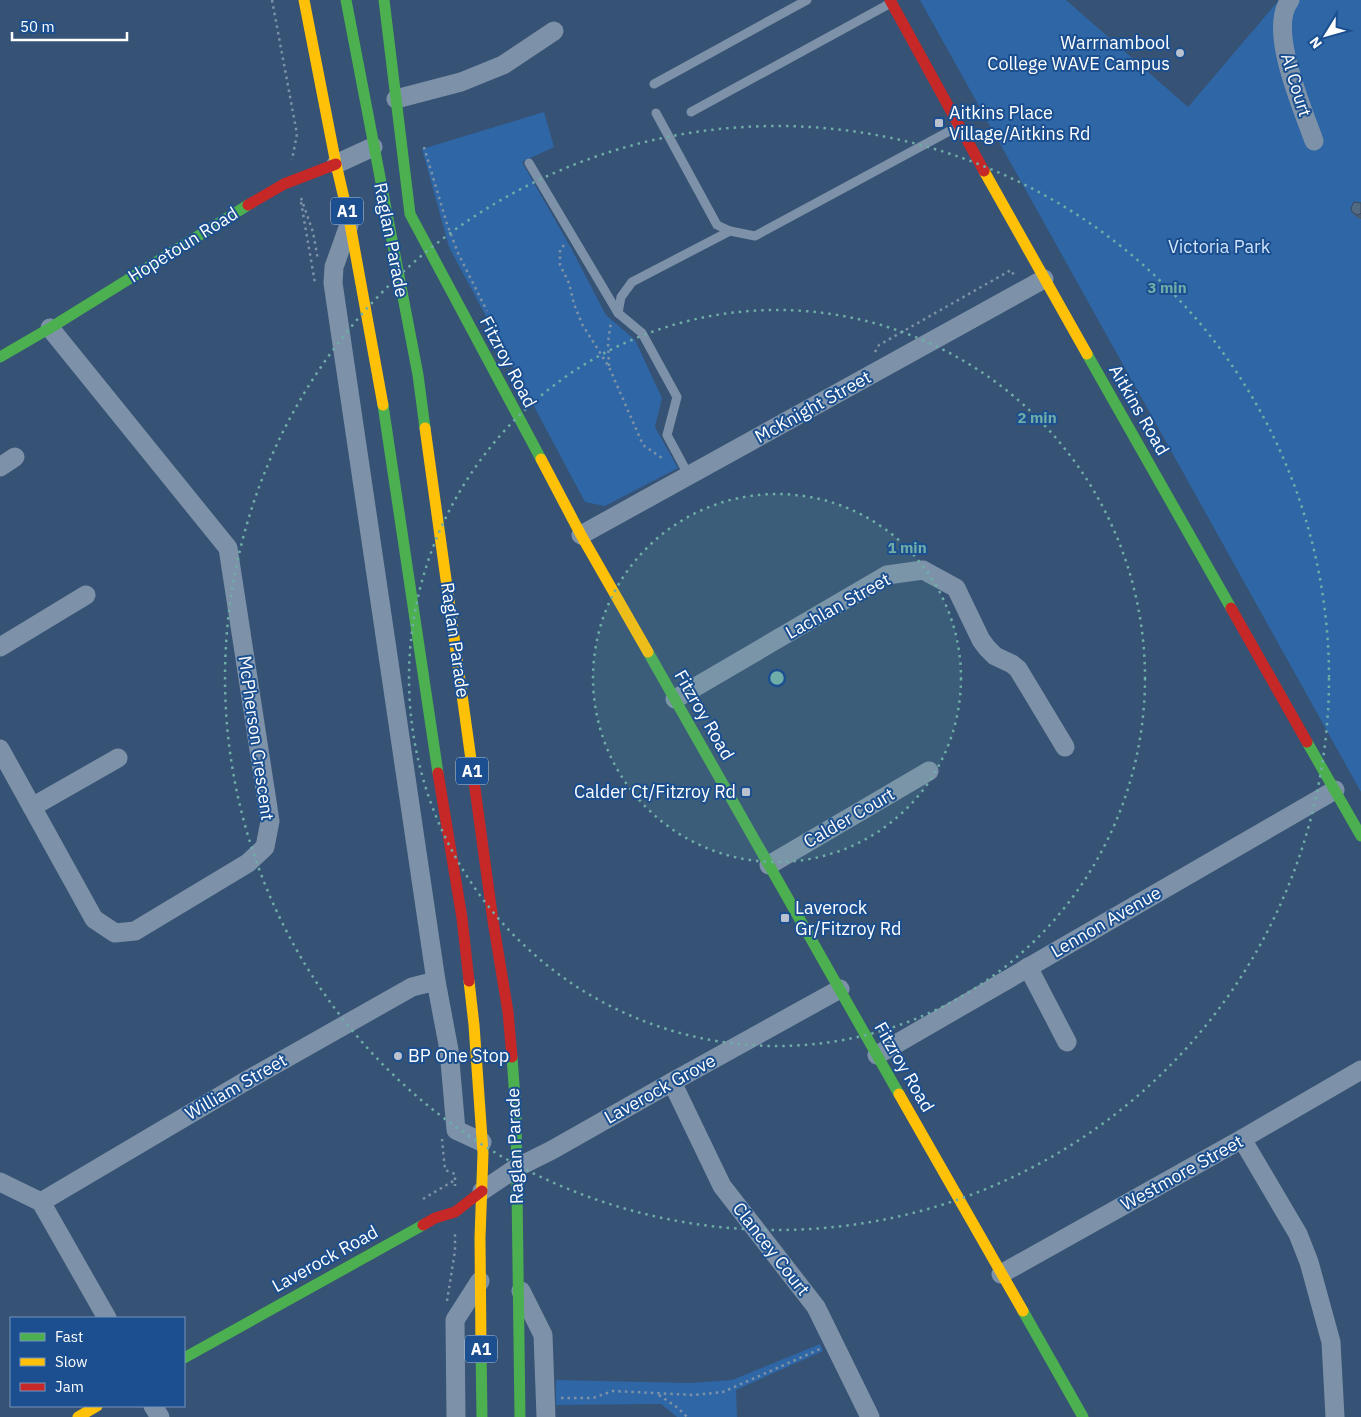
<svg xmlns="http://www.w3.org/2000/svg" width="1361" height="1417" font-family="'IBM Plex Sans',sans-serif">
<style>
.green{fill:#2f66a5}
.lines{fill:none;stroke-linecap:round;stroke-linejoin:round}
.path{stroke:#7d92a8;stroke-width:2.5;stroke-dasharray:2.5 4;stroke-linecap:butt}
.lane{stroke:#7d92a8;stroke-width:9}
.street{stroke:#7d92a8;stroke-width:19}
.fast{stroke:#4caf50;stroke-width:11}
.slow{stroke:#ffc107;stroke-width:11}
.jam{stroke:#c62828;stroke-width:11}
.wall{fill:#475a72}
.building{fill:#526984;stroke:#394a5c}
.ring{fill:none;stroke:#6fada8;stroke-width:2.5;stroke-dasharray:2.5 5}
.poi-dot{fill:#b9c2ce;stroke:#1b4f8f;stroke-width:2}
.labels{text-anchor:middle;stroke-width:4;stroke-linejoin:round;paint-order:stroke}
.shield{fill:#1b4f8f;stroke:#bbcadd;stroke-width:1}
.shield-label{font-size:16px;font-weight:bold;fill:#fff}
.poi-label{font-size:18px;fill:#fff;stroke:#1b4f8f;text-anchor:start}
.street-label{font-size:18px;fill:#fff;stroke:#1b4f8f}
.park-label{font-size:18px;fill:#cfe3fa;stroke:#1b4f8f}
.centre{fill:#6fada8;stroke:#1b4f8f;stroke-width:2.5}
.ring-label{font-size:15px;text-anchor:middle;font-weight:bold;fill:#6fada8;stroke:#1b4f8f;stroke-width:4;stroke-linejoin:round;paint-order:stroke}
</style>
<rect width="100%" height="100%" fill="#365274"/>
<g class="green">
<polygon points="920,0 1066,0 1188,107 1279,0 1361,0 1361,792"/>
<polygon points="544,112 554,147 522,162 571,248 606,315 635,340 662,398 655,427 678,468 605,506 585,502 449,247 422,149"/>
<polygon points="820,1344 823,1351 736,1390 737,1417 677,1417 661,1404 556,1405 556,1380 690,1383 732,1380"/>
</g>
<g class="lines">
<g class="path">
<polyline points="272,0 297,134 292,160"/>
<polyline points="424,147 447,224 458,253 487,311"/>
<polyline points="301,198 313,232 318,260"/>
<polyline points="301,202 315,283"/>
<polyline points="564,245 560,250 560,265 569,283 574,304 582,324 609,367 643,445 665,460"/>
<polyline points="875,352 879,345 1011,270 1015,277"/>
<polyline points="609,366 608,342 611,322"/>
<polyline points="442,1139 445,1170 455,1174 455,1186"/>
<polyline points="423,1199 455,1180"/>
<polyline points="447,1301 455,1251 455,1232"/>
<polyline points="659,1395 678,1408 687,1417"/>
<polyline points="561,1398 593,1398 613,1391 694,1395 723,1392 820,1349"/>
</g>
<g class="lane">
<polyline points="654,84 807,0"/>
<polyline points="691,112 889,4"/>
<polyline points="656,113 717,225 730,231 755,236 957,127"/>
<polyline points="529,163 618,313 642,333 677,397 667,435 689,476"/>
<polyline points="618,313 621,297 632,282 730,231"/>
</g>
<g class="street">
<path d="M1290,0C1267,29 1303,109 1314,141"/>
<polyline points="396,99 461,82 503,65 554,31"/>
<polyline points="336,164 373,147"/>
<polyline points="349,225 334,267 333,283 436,981 449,1050 456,1130 482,1142"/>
<polyline points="0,467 15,457"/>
<polyline points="581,535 1044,279"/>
<polyline points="0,647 86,595"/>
<polyline points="675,699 887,575 923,570 956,588 981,640 987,648 995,656 1012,664 1018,669 1065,747"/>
<polyline points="0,749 94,919 115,933 135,931 248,863 265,847 270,821 228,548 50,328"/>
<polyline points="32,807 118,758"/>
<polyline points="769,865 929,771"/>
<polyline points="1028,967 1067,1042"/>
<polyline points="877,1055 1335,790"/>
<polyline points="672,1082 722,1186 816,1307 870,1417"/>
<polyline points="1242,1139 1298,1234 1309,1262 1331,1342 1335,1417"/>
<polyline points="0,1182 41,1202 107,1318"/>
<polyline points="482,1191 516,1168 552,1150 672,1082 840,989"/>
<polyline points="41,1202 244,1082 412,987 436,981"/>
<polyline points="1001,1274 1242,1139 1361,1070"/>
<polyline points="521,1291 543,1335 546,1417"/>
<polyline points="153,1406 160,1417"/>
<polyline points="456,1417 455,1320 480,1281"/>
</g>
<g class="fast">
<polyline points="346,0 418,375 425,428"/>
<polyline points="384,0 410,214 541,459"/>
<polyline points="1087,354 1231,608"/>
<polyline points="0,357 50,328 248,205"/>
<polyline points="383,405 438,773"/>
<polyline points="648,652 899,1094"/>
<polyline points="1307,742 1361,836"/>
<polyline points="512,1057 516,1113 520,1417"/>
<polyline points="1023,1311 1083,1417"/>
<polyline points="481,1347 482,1417"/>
<polyline points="184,1358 423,1225"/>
</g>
<g class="slow">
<polyline points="304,0 336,164 350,224 383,405"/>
<polyline points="984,171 1087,354"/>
<polyline points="425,428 473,774"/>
<polyline points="541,459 581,535 648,652"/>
<polyline points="469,981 474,1025 483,1153 480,1238 481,1347"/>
<polyline points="899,1094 1023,1311"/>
<polyline points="78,1417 97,1406"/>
</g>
<g class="jam">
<polyline points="890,0 984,171"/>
<polyline points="248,205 284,184 336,164"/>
<polyline points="1231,608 1307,742"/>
<polyline points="438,773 462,918 469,981"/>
<polyline points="473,774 493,921 508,1012 512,1057"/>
<polyline points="423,1225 435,1218 455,1212 482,1191"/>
</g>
</g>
<polygon class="wall" points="1361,203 1361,219 1360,219 1355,216 1352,212"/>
<polygon class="building" points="1354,202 1361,203 1361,213 1360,214 1357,215 1352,212 1351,208"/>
<circle cx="777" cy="678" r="184" fill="#6fada8" fill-opacity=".12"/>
<g class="ring">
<circle cx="777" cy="678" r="184"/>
<circle cx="777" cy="678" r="368"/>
<circle cx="777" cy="678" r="552"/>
</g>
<g class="poi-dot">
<circle cx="1180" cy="53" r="5"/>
<rect x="934" y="118" width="10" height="10" rx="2.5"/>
<rect x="741" y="787" width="10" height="10" rx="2.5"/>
<rect x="780" y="913" width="10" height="10" rx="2.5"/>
<circle cx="398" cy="1056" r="5"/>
</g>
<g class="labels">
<g class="shield">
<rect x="331" y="197.5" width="32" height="27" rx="4"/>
<rect x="456" y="757.5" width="32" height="27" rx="4"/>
<rect x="465" y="1335.5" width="32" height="27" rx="4"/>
</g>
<g class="shield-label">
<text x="347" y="217">A1</text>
<text x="472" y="777">A1</text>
<text x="481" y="1355">A1</text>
</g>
<g class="poi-label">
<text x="1170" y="49" text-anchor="end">Warrnambool<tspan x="1170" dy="21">College WAVE Campus</tspan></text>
<text x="949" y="119">Aitkins Place<tspan x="949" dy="21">Village/Aitkins Rd</tspan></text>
<text x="736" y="798" text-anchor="end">Calder Ct/Fitzroy Rd</text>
<text x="795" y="914">Laverock<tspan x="795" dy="21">Gr/Fitzroy Rd</tspan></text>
<text x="408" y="1062">BP One Stop</text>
</g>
<g class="street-label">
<text transform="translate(1296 85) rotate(73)" y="6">Al Court</text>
<text transform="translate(391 240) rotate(79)" y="6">Raglan Parade</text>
<text transform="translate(183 245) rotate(-32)" y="6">Hopetoun Road</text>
<text transform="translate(508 362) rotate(62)" y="6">Fitzroy Road</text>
<text transform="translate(813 407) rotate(-29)" y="6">McKnight Street</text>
<text transform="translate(1139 410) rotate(60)" y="6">Aitkins Road</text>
<text transform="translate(838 606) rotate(-29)" y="6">Lachlan Street</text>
<text transform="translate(455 640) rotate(82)" y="6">Raglan Parade</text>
<text transform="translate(704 715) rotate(60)" y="6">Fitzroy Road</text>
<text transform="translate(256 738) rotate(82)" y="6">McPherson Crescent</text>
<text transform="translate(849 818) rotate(-30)" y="6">Calder Court</text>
<text transform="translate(1106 922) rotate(-30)" y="6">Lennon Avenue</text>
<text transform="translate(904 1067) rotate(60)" y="6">Fitzroy Road</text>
<text transform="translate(236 1087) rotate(-30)" y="6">William Street</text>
<text transform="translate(660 1089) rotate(-29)" y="6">Laverock Grove</text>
<text transform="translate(515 1146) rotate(-92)" y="6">Raglan Parade</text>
<text transform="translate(1182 1173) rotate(-29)" y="6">Westmore Street</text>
<text transform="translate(771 1249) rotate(52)" y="6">Clancey Court</text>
<text transform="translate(325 1259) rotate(-29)" y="6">Laverock Road</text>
</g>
<g class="park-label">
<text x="1219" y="253">Victoria Park</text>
</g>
</g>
<circle cx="777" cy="678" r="8" class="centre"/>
<g class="ring-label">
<text x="1167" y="293">3 min</text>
<text x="1037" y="423">2 min</text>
<text x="907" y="553">1 min</text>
</g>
<rect x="10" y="1317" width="175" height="90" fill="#1b4f8f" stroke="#7695bc"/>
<rect x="20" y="1333" width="25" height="8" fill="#4caf50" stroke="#7695bc"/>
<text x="55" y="1342" font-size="15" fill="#ffffff">Fast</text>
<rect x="20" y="1358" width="25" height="8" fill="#ffc107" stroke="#7695bc"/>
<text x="55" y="1367" font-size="15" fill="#ffffff">Slow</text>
<rect x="20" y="1383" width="25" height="8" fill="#c62828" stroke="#7695bc"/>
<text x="55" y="1392" font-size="15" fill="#ffffff">Jam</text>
<g transform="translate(1326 35) rotate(233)" stroke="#1b4f8f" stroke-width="4" paint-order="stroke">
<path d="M0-4L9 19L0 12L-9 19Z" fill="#ffffff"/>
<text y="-8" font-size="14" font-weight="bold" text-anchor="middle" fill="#ffffff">N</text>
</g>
<path d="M12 32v8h115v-8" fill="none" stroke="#ffffff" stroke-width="2.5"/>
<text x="20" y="32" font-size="15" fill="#ffffff" stroke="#1b4f8f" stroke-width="4" paint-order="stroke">50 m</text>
</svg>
